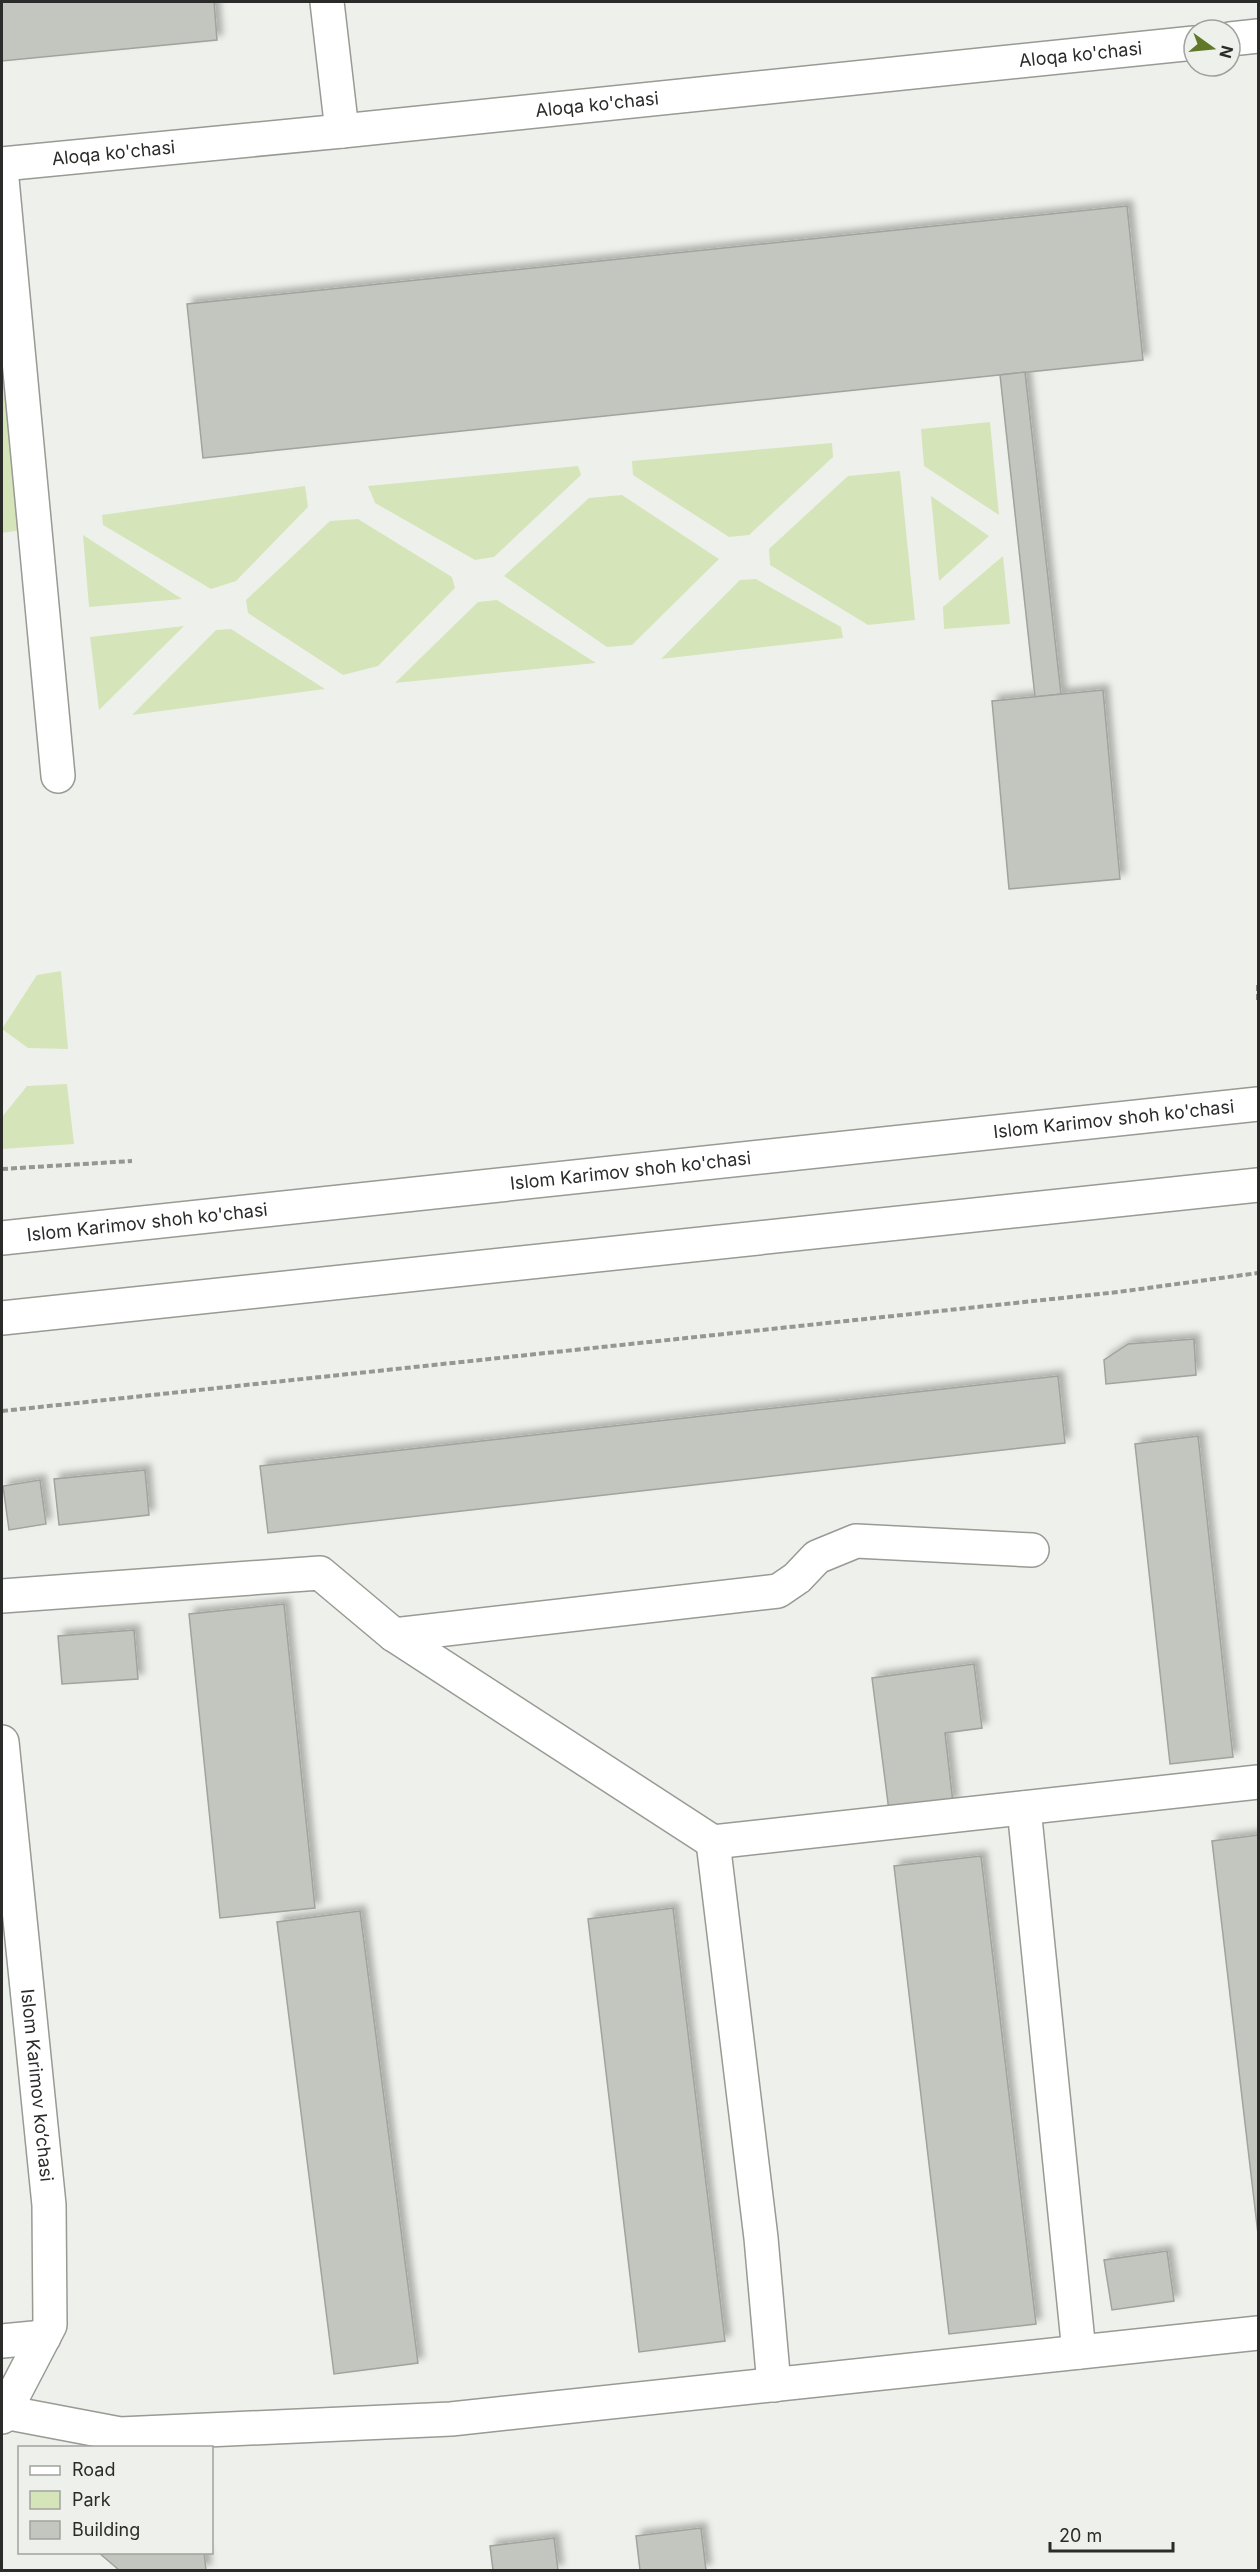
<svg xmlns="http://www.w3.org/2000/svg" width="1260" height="2572" font-family="Inter,sans-serif">
<style>
.green{fill:#d5e5b9}
.building{fill:#c3c5bf;stroke:#a1a39d;stroke-width:1.5;filter:url(#shadow)}
.lines{fill:none;stroke-linecap:round;stroke-linejoin:round}
.minor-casing{stroke:#989a94;stroke-width:36}
.major-casing{stroke:#989a94;stroke-width:36}
.path{stroke:#959793;stroke-width:4;stroke-dasharray:6 3;stroke-linecap:butt}
.minor{stroke:#fff;stroke-width:33}
.major{stroke:#fff;stroke-width:33}
.labels{text-anchor:middle;stroke-width:4.5;stroke-linejoin:round;paint-order:stroke}
.street-label{font-size:18px;fill:#2b2c2a;stroke:#eef1eb}
</style>
<defs>
<filter id="shadow"><feDropShadow dx="5.5" dy="-5.5" stdDeviation="3" flood-color="#0004"/></filter>
</defs>
<rect width="100%" height="100%" fill="#eef1eb"/>
<g class="green">
<polygon points="2,334 22,530 2,533"/>
<polygon points="990,422 999,515 924,466 921,429"/>
<polygon points="832,443 833,457 749,535 729,537 633,475 632,461"/>
<polygon points="578,466 581,475 494,557 475,560 375,503 368,486"/>
<polygon points="900,471 915,620 868,625 770,565 769,549 848,476"/>
<polygon points="305,486 308,507 236,581 211,589 103,525 102,515"/>
<polygon points="622,495 719,559 632,645 607,647 504,576 589,498"/>
<polygon points="931,496 989,536 939,581"/>
<polygon points="358,519 452,577 455,588 378,666 343,675 248,613 246,600 330,521"/>
<polygon points="83,535 182,599 89,607"/>
<polygon points="1003,556 1010,624 944,629 943,607"/>
<polygon points="756,579 841,627 843,638 661,659 740,580"/>
<polygon points="497,600 596,663 395,683 478,602"/>
<polygon points="184,626 99,710 90,637"/>
<polygon points="231,629 325,689 132,715 216,630"/>
<polygon points="61,971 68,1049 28,1048 2,1029 37,975"/>
<polygon points="67,1084 74,1144 2,1149 2,1117 27,1086"/>
</g>
<g class="building">
<polygon points="2,2 214,2 217,40 2,61"/>
<polygon points="1127,206 1143,360 203,458 187,304"/>
<polygon points="1025,372 1061,694 1035,697 1000,375"/>
<polygon points="1103,690 1120,879 1009,889 992,701"/>
<polygon points="1194,1339 1196,1375 1106,1384 1104,1360 1128,1344"/>
<polygon points="1058,1376 1065,1443 268,1533 260,1466"/>
<polygon points="1198,1436 1233,1757 1170,1764 1135,1444"/>
<polygon points="145,1470 149,1515 59,1525 54,1479"/>
<polygon points="40,1480 46,1524 9,1530 3,1486"/>
<polygon points="284,1604 315,1908 220,1918 189,1614"/>
<polygon points="134,1630 138,1679 62,1684 58,1636"/>
<polygon points="974,1664 982,1728 945,1733 953,1803 889,1811 872,1678"/>
<polygon points="1258,1835 1258,2234 1212,1841"/>
<polygon points="981,1856 1036,2324 949,2334 894,1866"/>
<polygon points="673,1908 725,2341 639,2352 588,1919"/>
<polygon points="360,1911 418,2363 334,2374 277,1922"/>
<polygon points="1167,2251 1174,2301 1112,2310 1104,2260"/>
<polygon points="701,2528 706,2570 640,2570 636,2536"/>
<polygon points="554,2538 558,2570 493,2570 490,2546"/>
<polygon points="98,2552 204,2552 206,2570 119,2570"/>
</g>
<g class="lines">
<defs>
<g id="minor">
<polyline points="327,2 342,131"/>
<polyline points="1230,39 1258,36"/>
<path id="s1" d="M2,164L342,131L1194,43"/>
<polyline points="2,179 58,776"/>
<polyline points="2,1596 320,1573 394,1635 713,1842 1258,1782"/>
<polyline points="394,1635 778,1591 797,1578 817,1557 856,1541 1032,1550"/>
<path id="s2" d="M2,1742L49,2205L50,2325L2,2417"/>
<polyline points="1024,1808 1079,2352"/>
<polyline points="713,1842 761,2238 774,2385"/>
<polyline points="2,2341 44,2337"/>
<polyline points="4,2412 120,2434 451,2419 1258,2333"/>
</g>
<g id="major">
<path id="s3" d="M2,1238L1258,1104"/>
<polyline points="2,1318 1258,1185"/>
</g>
</defs>
<use href="#minor" class="minor-casing"/>
<use href="#major" class="major-casing"/>
<g class="path">
<polyline points="1258,985 1258,1000"/>
<polyline points="2,1169 132,1161"/>
<polyline points="2,1411 1118,1292 1258,1273"/>
</g>
<use href="#minor" class="minor"/>
<use href="#major" class="major"/>
</g>
<g class="labels">
<g class="street-label">
<text dy="6" stroke="none"><textPath href="#s1" startOffset="1084">Aloqa ko'chasi</textPath></text>
<text dy="6" stroke="none"><textPath href="#s1" startOffset="598">Aloqa ko'chasi</textPath></text>
<text dy="6" stroke="none"><textPath href="#s1" startOffset="112">Aloqa ko'chasi</textPath></text>
<text dy="6" stroke="none"><textPath href="#s3" startOffset="1118">Islom Karimov shoh ko'chasi</textPath></text>
<text dy="6" stroke="none"><textPath href="#s3" startOffset="632">Islom Karimov shoh ko'chasi</textPath></text>
<text dy="6" stroke="none"><textPath href="#s3" startOffset="146">Islom Karimov shoh ko'chasi</textPath></text>
<text dy="6" stroke="none"><textPath href="#s2" startOffset="345">Islom Karimov ko‘chasi</textPath></text>
</g>
</g>
<rect width="1260" height="2572" fill="none" stroke="#2b2c2a" stroke-width="6"/>
<rect x="18" y="2446" width="195" height="108" fill="#eef1eb" stroke="#a0a29e" stroke-width="1.5"/>
<rect x="30" y="2466" width="30" height="9" fill="#ffffff" stroke="#a0a29e" stroke-width="1.5"/>
<text x="72" y="2476" font-size="18" fill="#2b2c2a">Road</text>
<rect x="30" y="2491" width="30" height="18" fill="#d5e5b9" stroke="#a0a29e" stroke-width="1.5"/>
<text x="72" y="2506" font-size="18" fill="#2b2c2a">Park</text>
<rect x="30" y="2521" width="30" height="18" fill="#c3c5bf" stroke="#a0a29e" stroke-width="1.5"/>
<text x="72" y="2536" font-size="18" fill="#2b2c2a">Building</text>
<g transform="translate(1212 48) rotate(105)"><circle r="28" fill="#eef1eb" stroke="#a0a29e" stroke-width="1.5"/>
<path d="M0-4.5L10 22L0 15L-10 22Z" fill="#61782a"/>
<text y="-9" font-size="16" font-weight="bold" text-anchor="middle" fill="#2b2c2a">N</text>
</g>
<path d="M1050 2542v9h123v-9" fill="none" stroke="#2b2c2a" stroke-width="3"/>
<text x="1059" y="2542" font-size="18" fill="#2b2c2a" stroke="#eef1eb" stroke-width="4.5" paint-order="stroke">20 m</text>
</svg>
